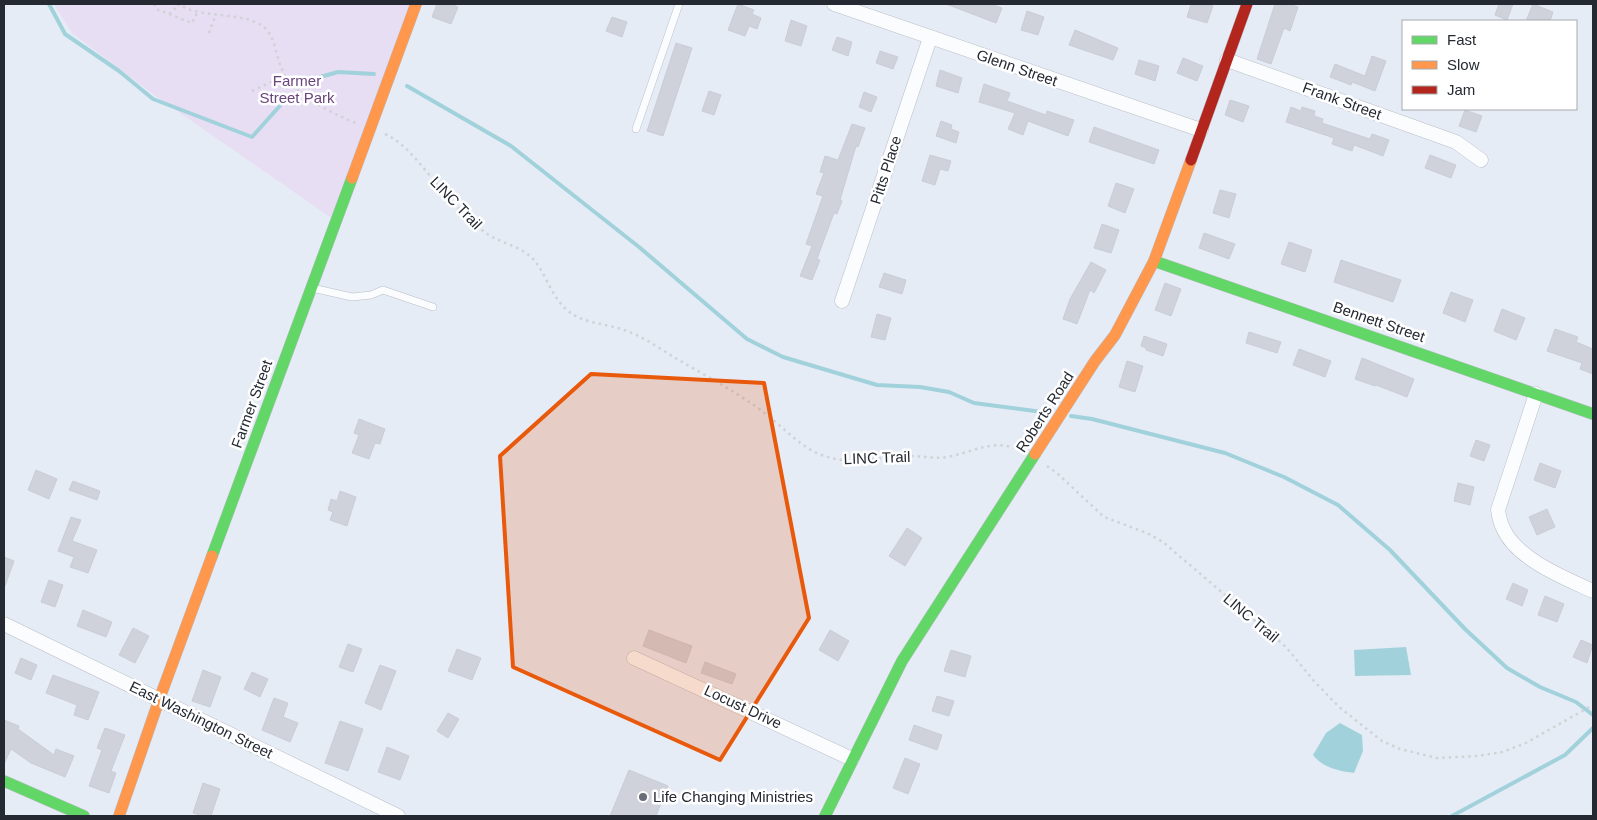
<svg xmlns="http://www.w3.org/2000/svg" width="1597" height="820" font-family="Arial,sans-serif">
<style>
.green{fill:#e7def4}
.water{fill:#a1d2db}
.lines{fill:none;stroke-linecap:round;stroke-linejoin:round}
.stream{stroke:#a1d2db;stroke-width:4}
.building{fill:#cfd1db;stroke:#cacdd6}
.lane-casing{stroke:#b9bec7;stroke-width:8}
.street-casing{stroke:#b9bec7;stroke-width:15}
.fast-casing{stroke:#b9bec7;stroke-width:12}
.slow-casing{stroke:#b9bec7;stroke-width:12}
.jam-casing{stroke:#b9bec7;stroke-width:12}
.path{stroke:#d0d2d5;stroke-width:2.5;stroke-dasharray:2.5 4;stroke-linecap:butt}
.lane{stroke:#fbfcfe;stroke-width:7}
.street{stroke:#fbfcfe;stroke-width:14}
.fast{stroke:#63d668;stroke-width:11}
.slow{stroke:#ff974d;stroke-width:11}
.jam{stroke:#b3261e;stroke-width:11}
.marked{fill:#e8590c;fill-opacity:0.2;stroke:#e8590c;stroke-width:4;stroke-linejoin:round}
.poi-dot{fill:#686d77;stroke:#fff;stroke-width:2}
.labels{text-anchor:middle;stroke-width:5;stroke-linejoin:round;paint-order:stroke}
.street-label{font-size:15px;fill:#242932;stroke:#fff}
.park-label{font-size:15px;fill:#6a447c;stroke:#fff}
.poi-label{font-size:15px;fill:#242932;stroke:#fff;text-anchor:start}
</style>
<rect width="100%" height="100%" fill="#e6ecf6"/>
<polygon class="green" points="54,4 418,4 340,224 154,95 72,33"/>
<g class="water">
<polygon points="1406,647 1411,675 1355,676 1354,650"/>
<path d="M1340,723L1362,735L1363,751L1354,773C1339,771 1323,768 1313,755L1326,733Z"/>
</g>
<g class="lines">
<g class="stream">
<polyline points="49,4 65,34 119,71 153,99 252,137 286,99"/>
<polyline points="306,81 338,72 374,74"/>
<polyline points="407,86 511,146 639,247 747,339 783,357 877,385 920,387 949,392 974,403 1050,413"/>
<polyline points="1071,416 1092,419 1225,453 1284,477 1338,505 1390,550 1465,629 1507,668 1540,687 1576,702 1593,715"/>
<polyline points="1452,816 1565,755 1593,728"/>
</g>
</g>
<g class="building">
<polygon points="437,4 456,4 455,6 458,7 451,24 432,17"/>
<polygon points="738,4 754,10 752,14 761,18 757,29 749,26 745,36 728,30"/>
<polygon points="946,4 991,4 1002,8 996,23"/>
<polygon points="1191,4 1206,4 1213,6 1207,23 1187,17"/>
<polygon points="1275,4 1289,4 1298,7 1290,31 1284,28 1271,64 1257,59"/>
<polygon points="1499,4 1513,4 1507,20 1495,15"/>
<polygon points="1533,4 1553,12 1550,21 1526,21"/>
<polygon points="1027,11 1044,17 1038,35 1021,30"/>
<polygon points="612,17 627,22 622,37 606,31"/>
<polygon points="791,20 807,26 801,46 785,41"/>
<polygon points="1075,30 1118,48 1113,60 1069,45"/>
<polygon points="837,37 852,42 848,56 832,50"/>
<polygon points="676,43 692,48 663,136 647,131"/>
<polygon points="880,51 898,57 893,69 876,63"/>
<polygon points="1372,56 1386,61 1375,91 1352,82 1351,85 1330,77 1335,64 1365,76"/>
<polygon points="1183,58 1203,66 1197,81 1177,73"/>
<polygon points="1139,60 1159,66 1155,81 1135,74"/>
<polygon points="940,70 962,78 958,93 936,86"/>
<polygon points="984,84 1010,93 1007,101 1046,115 1047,111 1074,120 1068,136 1028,121 1023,135 1008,129 1015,113 979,102"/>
<polygon points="709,91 721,95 714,115 702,111"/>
<polygon points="864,92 877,97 871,112 859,107"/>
<polygon points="1230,100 1249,106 1243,122 1225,115"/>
<polygon points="1291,107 1301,111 1302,107 1315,111 1314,116 1323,119 1322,123 1370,139 1372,134 1389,140 1383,156 1354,145 1352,151 1332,144 1334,138 1286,122"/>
<polygon points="1465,110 1482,116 1476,132 1459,126"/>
<polygon points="941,121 952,125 951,129 959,132 956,143 936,136"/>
<polygon points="852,124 865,128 858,147 856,146 840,200 842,201 837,214 834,213 817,259 820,260 812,280 800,276 812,246 806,244 823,196 816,194 824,173 820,172 825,156 838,160"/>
<polygon points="1094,127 1159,150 1154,164 1089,142"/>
<polygon points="930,155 951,161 948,171 940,169 935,185 922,181"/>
<polygon points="1430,155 1456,165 1451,178 1425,168"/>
<polygon points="1116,183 1134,189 1125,213 1108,206"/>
<polygon points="1220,190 1236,194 1229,218 1213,213"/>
<polygon points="1102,224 1119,230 1111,253 1094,248"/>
<polygon points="1204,233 1235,244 1229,259 1199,248"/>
<polygon points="1289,242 1312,250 1305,272 1281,264"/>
<polygon points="1341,260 1401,280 1393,302 1334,282"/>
<polygon points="1091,262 1106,270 1094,293 1090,290 1077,324 1063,319 1070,299"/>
<polygon points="884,273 906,280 902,294 879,287"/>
<polygon points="1165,283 1181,289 1171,316 1155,310"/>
<polygon points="1451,292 1473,300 1465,322 1443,313"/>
<polygon points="1502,309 1525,318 1516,340 1494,331"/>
<polygon points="877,314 891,318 885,340 871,337"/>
<polygon points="1555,329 1578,337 1576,342 1593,349 1593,374 1580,369 1582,363 1547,351"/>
<polygon points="1249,332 1281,342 1277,353 1246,343"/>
<polygon points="1144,336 1167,344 1163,356 1146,350 1146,348 1141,346"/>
<polygon points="1299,349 1331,361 1325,377 1293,365"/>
<polygon points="1362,358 1414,379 1407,397 1376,385 1375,386 1355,379"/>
<polygon points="1127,361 1143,366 1135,392 1119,387"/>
<polygon points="359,419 385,429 380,444 375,443 369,459 352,453 359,435 354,433"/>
<polygon points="1476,440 1490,445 1484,461 1470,456"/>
<polygon points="1540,463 1561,471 1555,488 1534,480"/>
<polygon points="36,470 57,479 49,499 28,490"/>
<polygon points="73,481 100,491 97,500 69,490"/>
<polygon points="1458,483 1474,487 1470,505 1454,501"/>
<polygon points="340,491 356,497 347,526 330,520 333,512 328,510 331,499 337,501"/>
<polygon points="1547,509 1555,527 1537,535 1529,517"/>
<polygon points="71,517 81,520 72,541 97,550 88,573 70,567 74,557 58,551"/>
<polygon points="907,528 922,538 905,566 889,556"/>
<polygon points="4,557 14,561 5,586 4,586"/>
<polygon points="49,580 63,585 55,607 41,602"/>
<polygon points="1513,583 1528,590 1522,606 1506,599"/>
<polygon points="1545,596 1564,604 1557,622 1538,615"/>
<polygon points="83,610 112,622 106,637 77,626"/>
<polygon points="133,628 149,636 135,663 119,655"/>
<polygon points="649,630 692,646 686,663 643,646"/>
<polygon points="830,630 849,641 838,661 819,650"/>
<polygon points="1581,640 1593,645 1587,663 1573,657"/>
<polygon points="348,644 362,649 353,672 339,667"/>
<polygon points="457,649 481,658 472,680 448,671"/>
<polygon points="951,650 971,656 965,677 944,671"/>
<polygon points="21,658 37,665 31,680 15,673"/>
<polygon points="705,662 736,674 732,684 701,673"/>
<polygon points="380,665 396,671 381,710 365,703"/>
<polygon points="203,670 221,677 210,707 192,701"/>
<polygon points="252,672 268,679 260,697 244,689"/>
<polygon points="53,675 99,692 88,720 74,715 77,705 46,693"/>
<polygon points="937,696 954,701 949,716 932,711"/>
<polygon points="274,698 288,703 283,717 298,723 290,742 262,730"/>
<polygon points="448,713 459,719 448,738 437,731"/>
<polygon points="4,720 19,726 18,729 54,755 56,749 74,756 65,777 31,763 11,749 4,764"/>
<polygon points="340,721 363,729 348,771 325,763"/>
<polygon points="914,725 942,735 937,750 909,740"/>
<polygon points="105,728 125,735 111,771 116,773 109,793 89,786 102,750 97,748"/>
<polygon points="387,747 409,756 400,780 378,772"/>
<polygon points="905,758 920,764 908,794 893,788"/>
<polygon points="629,770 668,786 656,816 610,816"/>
<polygon points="203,783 220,789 211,816 203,816 193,813"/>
</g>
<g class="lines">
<defs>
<g id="lane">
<polyline points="636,129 679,4"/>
<polyline points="312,288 352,297 371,295 383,290 433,307"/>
</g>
<g id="street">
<polyline points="834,4 1201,130"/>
<polyline points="1227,60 1456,142 1481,160"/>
<polyline points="842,301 930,38"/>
<path d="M1536,394L1498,510C1499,516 1500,523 1503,528C1516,559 1565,578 1593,591"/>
<polyline points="4,624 398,816"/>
<polyline points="634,658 852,759"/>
</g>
<g id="fast">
<polyline points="1154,261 1593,414"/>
<polyline points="212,556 352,178"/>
<polyline points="4,781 84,816"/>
<polyline points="825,816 902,661 1035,454"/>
</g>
<g id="slow">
<polyline points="352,178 416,4"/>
<polyline points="1035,454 1095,361 1115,335 1154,261 1191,160"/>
<polyline points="119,816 159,700 212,556"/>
</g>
<polyline id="jam" points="1191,160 1247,4"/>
</defs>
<use href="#lane" class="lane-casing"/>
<use href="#street" class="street-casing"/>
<use href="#fast" class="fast-casing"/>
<use href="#slow" class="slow-casing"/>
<use href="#jam" class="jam-casing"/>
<g class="path">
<polyline points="154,4 156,9 192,23 198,11"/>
<path d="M177,4C181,6 186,8 191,10C212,17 248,13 265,28C275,37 276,55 281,67C291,94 331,113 356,123"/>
<polyline points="169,14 179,5"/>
<polyline points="209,33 216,14"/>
<polyline points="252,91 284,76"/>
<path d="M385,134C409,145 426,173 444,192C456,206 468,218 482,230C497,243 521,245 534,260C546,274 551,296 567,310C583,324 605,323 624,330C643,336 660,349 677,359C706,376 735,391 762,411C781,425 798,445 819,454C849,467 879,456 910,456C923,456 934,459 947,457C975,452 992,438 1021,450"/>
<polyline points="1047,466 1058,474 1104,517 1147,533 1163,542 1286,647 1314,681 1339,707 1382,741 1400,749 1437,758 1477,756 1502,752 1524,744 1593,705"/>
</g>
<use href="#lane" class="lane"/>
<use href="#street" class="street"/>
<use href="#fast" class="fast"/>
<use href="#slow" class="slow"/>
<use href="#jam" class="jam"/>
</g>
<path class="marked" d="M591,374L764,383L809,618L720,760L513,667L500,456Z"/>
<circle class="poi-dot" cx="643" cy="797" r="5"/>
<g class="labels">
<g class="street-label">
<text transform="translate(1017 68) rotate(19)" y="5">Glenn Street</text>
<text transform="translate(1342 101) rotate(20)" y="5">Frank Street</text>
<text transform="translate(886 170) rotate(-72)" y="5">Pitts Place</text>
<text transform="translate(456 203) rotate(46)" y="5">LINC Trail</text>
<text transform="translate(1379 322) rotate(19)" y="5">Bennett Street</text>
<text transform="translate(252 404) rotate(-70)" y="5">Farmer Street</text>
<text transform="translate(1045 412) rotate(-57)" y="5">Roberts Road</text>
<text transform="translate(877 458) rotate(-2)" y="5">LINC Trail</text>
<text transform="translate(1251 618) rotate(40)" y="5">LINC Trail</text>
<text transform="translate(743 707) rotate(25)" y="5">Locust Drive</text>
<text transform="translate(201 720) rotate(26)" y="5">East Washington Street</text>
</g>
<g class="park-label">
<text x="297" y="86">Farmer<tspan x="297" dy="17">Street Park</tspan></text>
</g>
<g class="poi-label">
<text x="653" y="802">Life Changing Ministries</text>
</g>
</g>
<rect width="1597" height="820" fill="none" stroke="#242932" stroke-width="10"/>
<rect x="1402" y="20" width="175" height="90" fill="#ffffff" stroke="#a7a9ad"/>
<rect x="1412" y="36" width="25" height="8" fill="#63d668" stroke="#a7a9ad"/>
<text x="1447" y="45" font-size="15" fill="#242932">Fast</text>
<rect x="1412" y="61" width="25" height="8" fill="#ff974d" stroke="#a7a9ad"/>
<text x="1447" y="70" font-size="15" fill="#242932">Slow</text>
<rect x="1412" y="86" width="25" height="8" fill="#b3261e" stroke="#a7a9ad"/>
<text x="1447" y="95" font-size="15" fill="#242932">Jam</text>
</svg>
